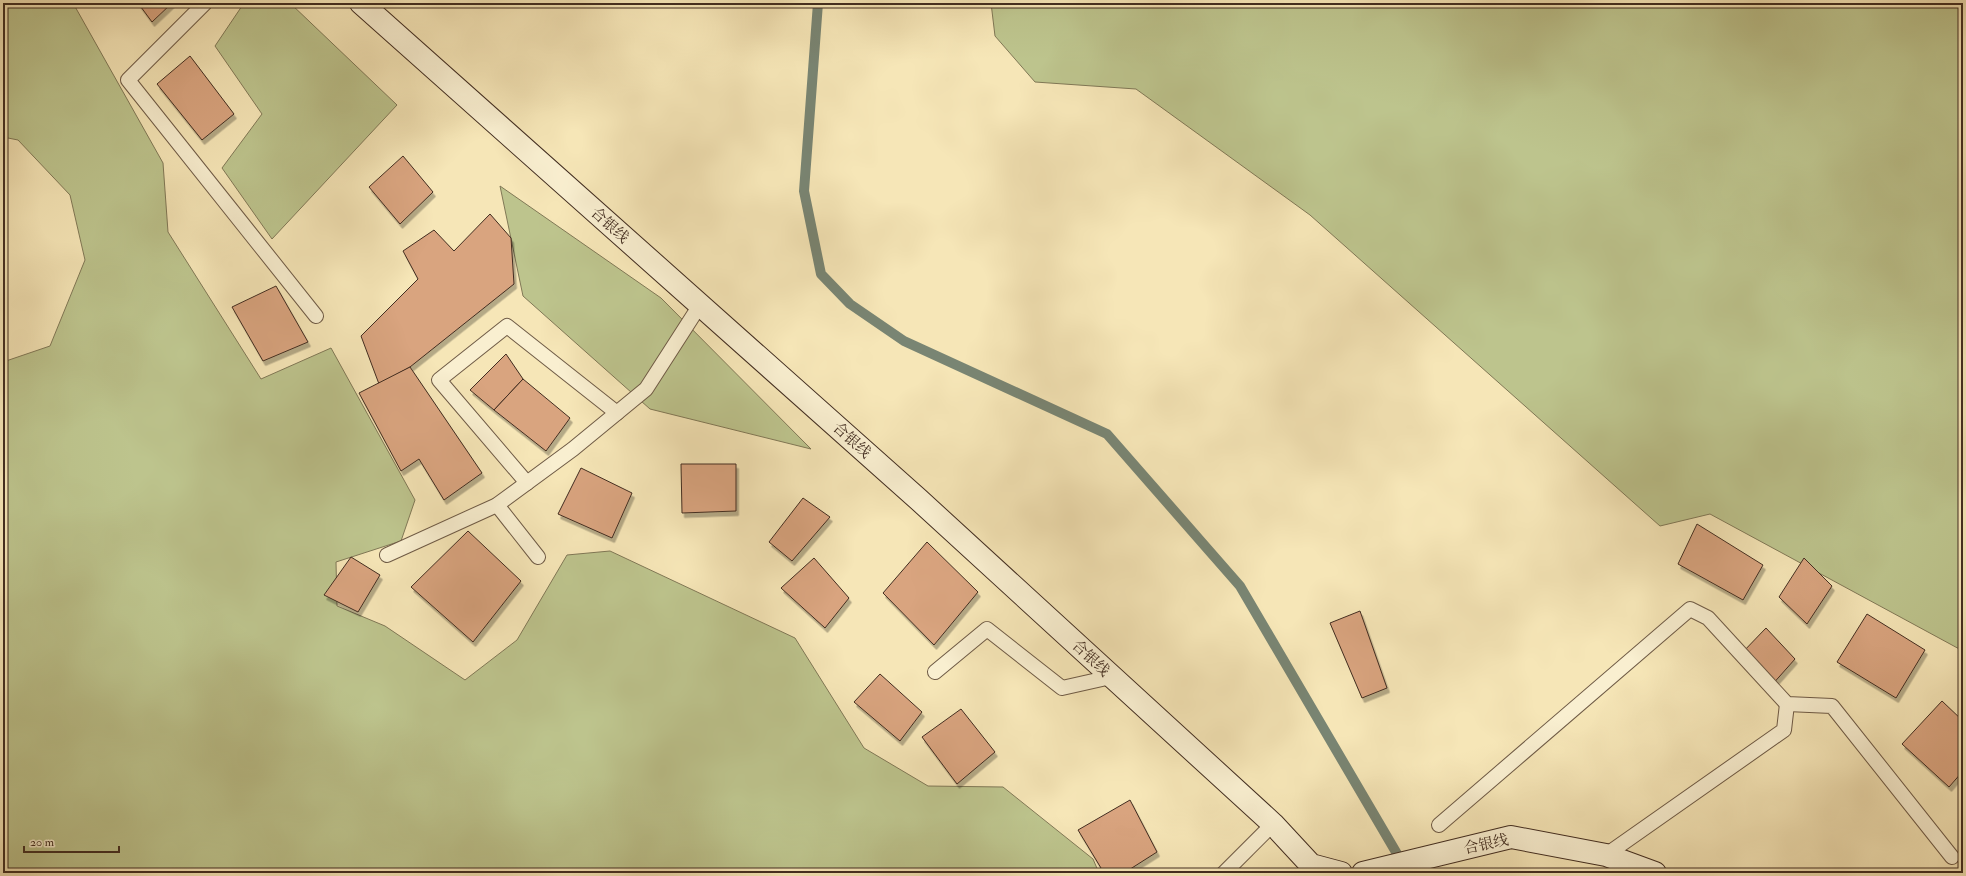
<svg xmlns="http://www.w3.org/2000/svg" width="1966" height="876" font-family="'IM FELL Double Pica','Noto Serif SC',serif">
<style>
.green{fill:#bdc48d;stroke:#807856}
.lines{fill:none;stroke-linecap:round;stroke-linejoin:round}
.stream{stroke:#798573;stroke-width:10}
.building{fill:#d9a47f;stroke:#422d20;filter:url(#shadow)}
.lane-casing{stroke:#6f5b46;stroke-width:16}
.secondary-casing{stroke:#422d20;stroke-width:24}
.lane{stroke:#f9efd0;stroke-width:14}
.secondary{stroke:#f9efd0;stroke-width:22}
.labels{text-anchor:middle;stroke-width:3;stroke-linejoin:round;paint-order:stroke}
.street-label{font-size:15px;fill:#422d20;stroke:#f9efd0}
</style>
<defs>
<filter id="shadow"><feDropShadow dx="2.5" dy="4.5" stdDeviation="0" flood-color="#0004"/></filter>
</defs>
<rect width="100%" height="100%" fill="#f6e6b7"/>
<filter id="stains"><feTurbulence type="fractalNoise" baseFrequency=".005" numOctaves="4"/><feColorMatrix values="0 0 0 0 .2 0 0 0 0 .09 0 0 0 0 .02 0 0 0 .5 -.17"/></filter>
<radialGradient id="worn" r=".72"><stop offset=".6" stop-color="#630" stop-opacity="0"/><stop offset="1" stop-color="#630" stop-opacity=".3"/></radialGradient>
<g class="green">
<polygon points="3,3 73,3 163,163 168,232 261,379 331,348 415,500 401,541 336,562 337,606 385,626 465,680 517,640 567,555 610,551 795,638 864,748 928,786 1003,787 1093,859 1099,873 3,873 3,362 50,346 85,260 70,195 18,140 3,137"/>
<polygon points="244,3 290,3 397,105 272,239 222,168 262,114 215,46"/>
<polygon points="991,3 1963,3 1963,651 1710,514 1660,526 1310,215 1136,89 1035,82 995,36"/>
<polygon points="500,186 661,298 811,449 650,409 523,296"/>
</g>
<g class="lines">
<polyline class="stream" points="818,3 804,191 821,274 850,304 904,341 1107,434 1240,586 1403,864"/>
</g>
<g class="building">
<polygon points="138,3 172,3 152,22"/>
<polygon points="190,56 234,114 202,140 157,84"/>
<polygon points="403,156 433,192 400,224 369,187"/>
<polygon points="490,214 511,238 514,284 410,367 379,384 361,336 418,279 403,251 434,230 454,251"/>
<polygon points="276,286 308,342 263,361 232,307"/>
<polygon points="506,354 523,379 494,410 470,390"/>
<polygon points="410,367 482,473 444,500 419,459 401,471 359,393"/>
<polygon points="523,379 570,418 546,451 494,410"/>
<polygon points="681,464 736,464 736,511 682,513"/>
<polygon points="581,468 632,493 612,538 558,514"/>
<polygon points="803,498 830,517 792,561 769,542"/>
<polygon points="1697,524 1763,565 1743,600 1678,564"/>
<polygon points="468,531 521,581 473,642 411,587"/>
<polygon points="927,542 978,592 934,645 883,593"/>
<polygon points="351,557 380,575 358,612 324,595"/>
<polygon points="814,558 849,598 825,628 781,588"/>
<polygon points="1804,558 1832,586 1807,624 1779,597"/>
<polygon points="1360,611 1387,688 1362,698 1330,623"/>
<polygon points="1867,614 1925,650 1896,698 1837,662"/>
<polygon points="1766,628 1795,659 1771,686 1740,655"/>
<polygon points="880,674 922,712 900,741 854,702"/>
<polygon points="1942,701 1963,721 1963,771 1949,787 1902,744"/>
<polygon points="961,709 995,752 957,784 922,737"/>
<polygon points="1130,800 1157,852 1124,873 1104,873 1078,830"/>
</g>
<g class="lines">
<defs>
<g id="lane">
<polyline points="205,3 128,80 316,316"/>
<polyline points="527,483 439,380 507,326 617,413"/>
<polyline points="497,505 538,557"/>
<polyline points="387,555 497,505 573,449 646,389 700,305"/>
<polyline points="935,672 987,629 1062,688 1111,677"/>
<polyline points="1439,825 1690,609 1708,618 1787,704 1832,706 1952,857"/>
<polyline points="1606,855 1784,730 1787,704"/>
<polyline points="1224,873 1273,824"/>
</g>
<g id="secondary">
<polyline points="361,3 918,499 1273,824 1311,865 1341,873"/>
<polyline points="1363,873 1511,837 1606,855 1655,873"/>
</g>
</defs>
<use href="#lane" class="lane-casing"/>
<use href="#secondary" class="secondary-casing"/>
<use href="#lane" class="lane"/>
<use href="#secondary" class="secondary"/>
</g>
<g class="labels">
<g class="street-label">
<text transform="translate(610 225) rotate(42)" y="5">合银线</text>
<text transform="translate(852 440) rotate(42)" y="5">合银线</text>
<text transform="translate(1091 658) rotate(43)" y="5">合银线</text>
<text transform="translate(1486 844) rotate(-12)" y="5">合银线</text>
</g>
</g>
<rect width="1966" height="876" fill="none" stroke="#f6e6b7" stroke-width="16"/>
<rect x="4" y="4" width="1958" height="868" fill="none" stroke="#422d20" stroke-width="2"/>
<rect x="8" y="8" width="1950" height="860" fill="none" stroke="#422d20"/>
<path d="M24 846v6h95v-6" fill="none" stroke="#422d20" stroke-width="2"/>
<text x="30" y="846" font-size="12" fill="#422d20" stroke="#f9efd0" stroke-width="3" paint-order="stroke">20 m</text>
<rect width="100%" height="100%" filter="url(#stains)"/>
<rect width="100%" height="100%" fill="url(#worn)"/>
</svg>
